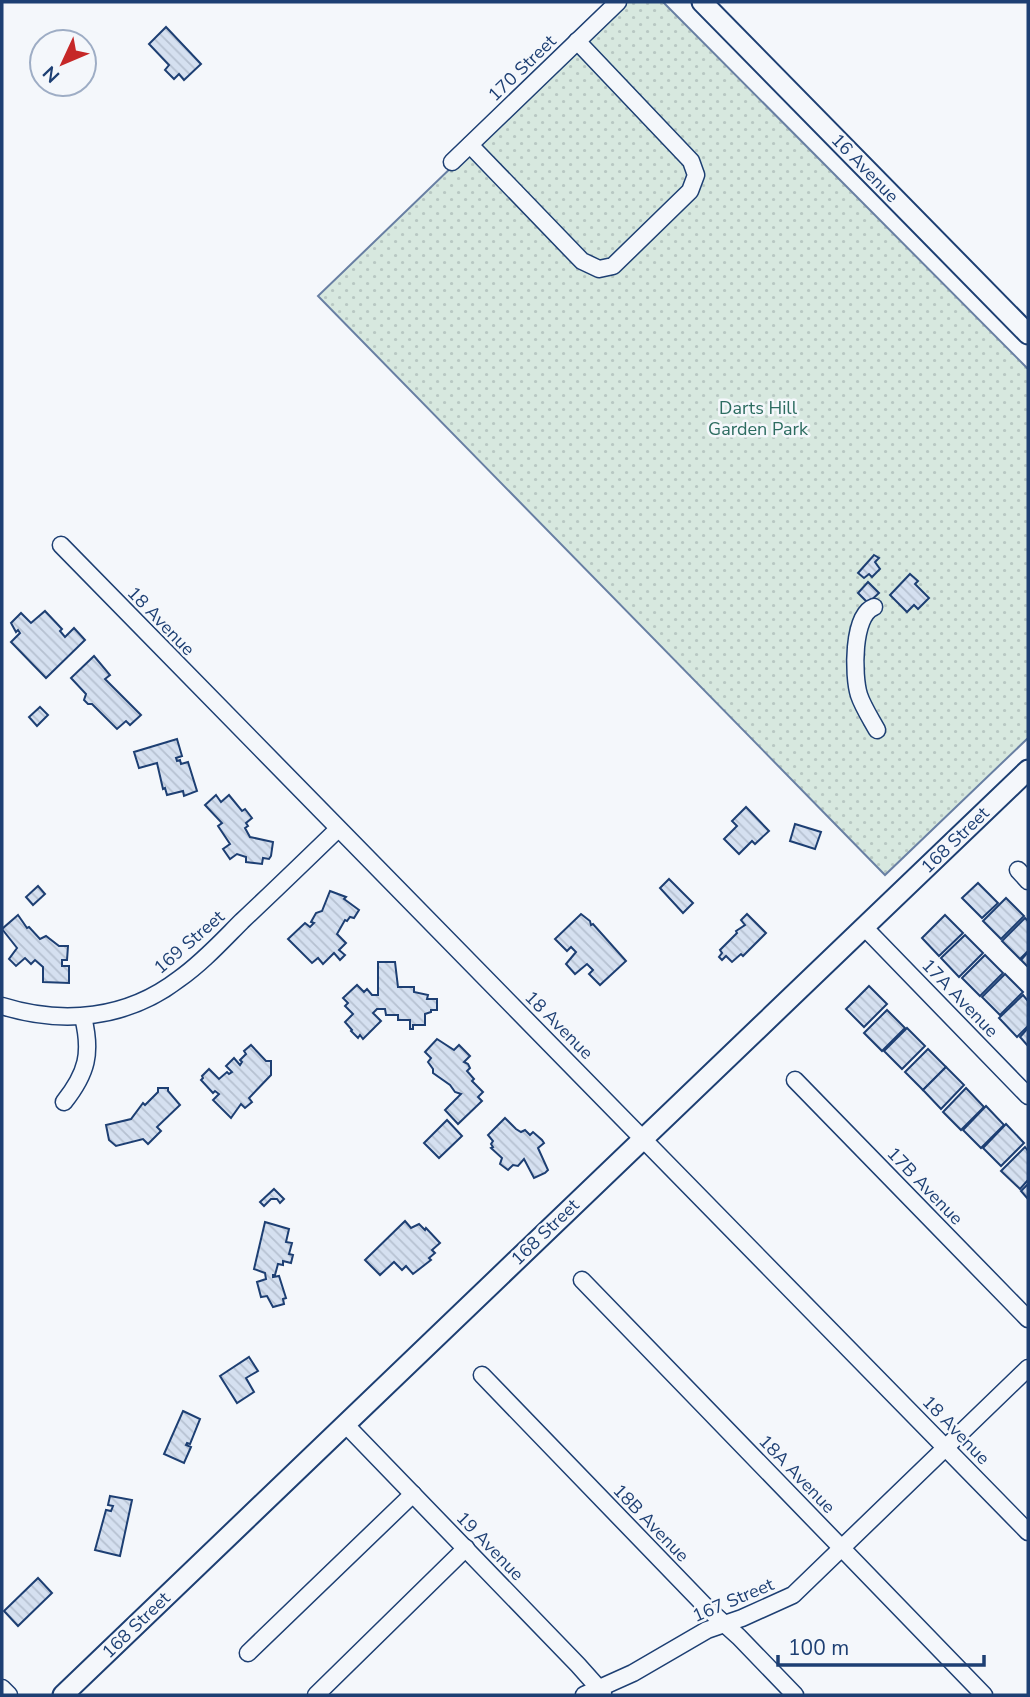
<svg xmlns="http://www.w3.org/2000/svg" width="1030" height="1697" font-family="'Nunito Sans',sans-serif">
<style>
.green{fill:url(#green-dots);stroke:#687fa3;stroke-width:2}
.building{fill:url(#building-back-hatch);stroke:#1d3f73;stroke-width:2}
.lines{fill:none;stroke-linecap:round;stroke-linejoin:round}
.minor-casing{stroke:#1d3f73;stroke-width:19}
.major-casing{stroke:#1d3f73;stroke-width:23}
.minor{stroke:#f4f7fb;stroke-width:16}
.major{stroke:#f4f7fb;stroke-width:19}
.labels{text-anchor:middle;stroke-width:5;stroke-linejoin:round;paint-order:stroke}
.street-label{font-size:18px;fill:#1d3f73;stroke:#f4f7fb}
.park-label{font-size:18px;fill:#2c6c60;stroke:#f4f7fb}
</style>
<defs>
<pattern id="green-dots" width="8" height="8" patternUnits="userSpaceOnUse" patternTransform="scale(1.75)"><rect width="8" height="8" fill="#d7e8df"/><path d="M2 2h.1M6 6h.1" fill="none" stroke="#b8c8c3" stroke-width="1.8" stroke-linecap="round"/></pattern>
<pattern id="building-back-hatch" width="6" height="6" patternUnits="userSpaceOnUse" patternTransform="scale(1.75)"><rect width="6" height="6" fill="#d5e0f0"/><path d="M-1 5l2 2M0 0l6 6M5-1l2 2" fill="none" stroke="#b6c1d1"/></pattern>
</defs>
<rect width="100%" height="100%" fill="#f4f7fb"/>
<polygon class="green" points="623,2 663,2 1028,369 1028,738 885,875 318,296"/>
<g class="building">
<polygon points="166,27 201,64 184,80 179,74 174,79 165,70 169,65 149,44"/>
<polygon points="874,555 879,558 875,562 880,569 872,577 869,574 864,578 858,573"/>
<polygon points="910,574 918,581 915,584 929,598 918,609 914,605 907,612 890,595"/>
<polygon points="868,582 879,593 868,603 858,593"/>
<polygon points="45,611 62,629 60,631 65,637 74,628 85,640 46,678 11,642 20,633 18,630 16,632 11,623 21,613 31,623"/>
<polygon points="94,656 110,675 105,679 141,715 130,725 126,721 117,729 92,704 88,704 84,700 86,694 71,678"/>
<polygon points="40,707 48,715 37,726 29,717"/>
<polygon points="177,739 182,756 176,758 177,761 180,760 181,764 188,762 197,791 184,796 183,791 167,795 165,788 163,789 157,763 139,768 134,752"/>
<polygon points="216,795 221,802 229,795 242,811 245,809 252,818 246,823 248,826 245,828 250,837 273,842 271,856 269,859 263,858 262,864 246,862 246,857 237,854 230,859 223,849 230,844 218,826 222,823 205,805"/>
<polygon points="746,807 769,831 755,844 752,841 739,854 724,839 737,826 732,821"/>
<polygon points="795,824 821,832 815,849 790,841"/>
<polygon points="669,879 693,903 683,913 660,888"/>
<polygon points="978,883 998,903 982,918 962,898"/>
<polygon points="38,886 45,894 33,905 26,897"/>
<polygon points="330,891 346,897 344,899 359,910 354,918 350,917 347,921 345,920 337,934 346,943 339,950 345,955 340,960 334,953 323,964 318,958 312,963 288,939 305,923 310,927 314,923 311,922 316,913 322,911"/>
<polygon points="1006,898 1024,916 1001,939 983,921"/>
<polygon points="581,914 590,921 591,925 593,924 626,961 600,985 589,974 593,970 587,964 575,974 566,964 576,952 571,947 567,951 555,939"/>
<polygon points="747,914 766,933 743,956 741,954 732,962 726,956 722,960 719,957 722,953 720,950 737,933 736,931 745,925 741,920"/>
<polygon points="18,915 27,928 29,927 40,939 46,936 59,946 68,946 67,960 62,960 62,966 69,966 69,983 43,982 43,967 35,960 31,964 25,958 16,966 9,959 17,948 2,929"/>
<polygon points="945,915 963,933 939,956 922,938"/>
<polygon points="1025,918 1028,921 1028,951 1020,959 1002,941"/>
<polygon points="965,935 983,953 959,977 941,958"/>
<polygon points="1028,952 1028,967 1021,960"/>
<polygon points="985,955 1003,973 980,996 962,978"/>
<polygon points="378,962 395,962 398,987 414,987 414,992 428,995 427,999 437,999 437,1010 431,1010 431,1012 425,1014 425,1025 413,1025 413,1029 410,1029 410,1020 398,1020 398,1015 386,1015 385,1009 377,1009 373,1013 381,1021 363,1039 360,1035 358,1038 351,1031 352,1030 345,1022 353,1014 345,1006 348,1003 343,998 357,985 364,992 367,989 372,995 378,995"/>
<polygon points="1005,974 1023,992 1000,1015 982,997"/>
<polygon points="869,986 887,1004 864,1027 846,1009"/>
<polygon points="1023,995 1028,1001 1028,1026 1017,1037 999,1018"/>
<polygon points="887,1010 905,1028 882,1051 864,1033"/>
<polygon points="907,1028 925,1046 902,1069 884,1051"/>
<polygon points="1028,1028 1028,1046 1020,1037"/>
<polygon points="437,1039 454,1050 459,1045 470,1056 464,1062 468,1064 470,1068 467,1071 474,1079 472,1081 483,1092 478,1097 482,1101 458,1124 445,1110 461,1094 455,1092 450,1085 433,1073 433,1069 428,1062 431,1058 425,1052"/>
<polygon points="251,1045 266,1061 271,1061 271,1075 249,1098 252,1102 245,1108 241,1104 231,1118 213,1100 219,1094 215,1091 213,1093 201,1080 203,1078 202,1076 209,1069 219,1079 227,1072 229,1074 232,1072 226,1066 234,1058 240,1065 242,1062 240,1060 246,1054 244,1051"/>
<polygon points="928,1049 946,1067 923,1090 905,1072"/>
<polygon points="946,1067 964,1085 941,1109 923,1090"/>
<polygon points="158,1088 168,1088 168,1091 180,1105 157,1127 161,1131 148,1144 143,1139 116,1146 109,1140 106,1125 131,1119 143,1103 145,1105 158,1092"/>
<polygon points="966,1088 984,1107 961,1130 943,1112"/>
<polygon points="986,1106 1004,1125 981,1148 963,1130"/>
<polygon points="505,1118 516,1129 521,1132 525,1130 530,1135 533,1132 542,1140 544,1143 538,1148 548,1170 545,1173 534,1178 524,1159 518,1166 513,1165 508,1170 500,1164 502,1158 491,1148 493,1147 491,1144 493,1141 488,1135"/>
<polygon points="447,1120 462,1136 439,1158 424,1143"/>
<polygon points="1006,1124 1024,1143 1001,1166 983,1148"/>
<polygon points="1025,1147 1028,1151 1028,1180 1020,1189 1001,1171"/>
<polygon points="1028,1184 1028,1199 1021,1191"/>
<polygon points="274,1189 284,1199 280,1203 277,1199 271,1199 264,1206 260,1202"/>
<polygon points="405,1221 411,1228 419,1224 425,1230 426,1228 440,1243 432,1250 435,1253 429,1258 431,1260 413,1274 406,1266 402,1270 394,1262 380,1275 365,1260"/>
<polygon points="265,1222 289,1229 286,1242 292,1243 289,1254 293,1255 291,1263 283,1261 283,1265 278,1264 275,1275 273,1275 273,1277 279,1276 286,1298 283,1299 284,1304 273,1307 267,1296 261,1297 257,1282 266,1279 265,1273 254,1269"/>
<polygon points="249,1357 258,1371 246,1378 254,1392 237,1403 220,1376"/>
<polygon points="183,1411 200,1419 190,1444 187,1443 186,1445 191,1447 184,1463 164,1454"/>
<polygon points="110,1496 132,1500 120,1556 95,1550 106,1510 111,1511 113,1506 108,1505"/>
<polygon points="38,1578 52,1593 18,1626 4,1611"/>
</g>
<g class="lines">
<defs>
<g id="minor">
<polyline points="470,145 582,261 599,269 613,266 690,191 696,175 691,161 577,41"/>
<polyline points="452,162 618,2"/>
<polyline points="61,545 1028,1532"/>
<path d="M874,607C852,615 853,676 859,695C863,707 871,719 877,730"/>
<polyline points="1018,870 1028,881"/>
<polyline points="864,927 1028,1096"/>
<path d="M2,1006C63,1025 127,1019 179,979C202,963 222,941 242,921C274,891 306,860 338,829"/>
<polyline points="795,1080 1028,1319"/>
<path d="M64,1102C87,1073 92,1053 83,1017"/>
<polyline points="582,1280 984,1695"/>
<polyline points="482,1375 709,1610 739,1637 795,1695"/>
<polyline points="345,1424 578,1665 603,1693"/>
<polyline points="248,1653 413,1494"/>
<polyline points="2,1688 9,1695"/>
<polyline points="316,1695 466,1548"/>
<polyline points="584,1695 633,1673 707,1630 742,1618 793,1595 1028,1368"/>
</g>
<g id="major">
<polyline points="702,2 1028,334"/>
<polyline points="63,1695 1028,770"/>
</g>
</defs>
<use href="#minor" class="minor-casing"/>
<use href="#major" class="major-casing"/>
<use href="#minor" class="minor"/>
<use href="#major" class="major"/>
</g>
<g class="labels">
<g class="street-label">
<text transform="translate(522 68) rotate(-44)" y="6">170 Street</text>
<text transform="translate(865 168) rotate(46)" y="6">16 Avenue</text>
<text transform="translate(161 621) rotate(46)" y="6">18 Avenue</text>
<text transform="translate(955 840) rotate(-44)" y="6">168 Street</text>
<text transform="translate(189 942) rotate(-41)" y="6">169 Street</text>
<text transform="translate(960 998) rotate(46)" y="6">17A Avenue</text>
<text transform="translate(559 1025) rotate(45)" y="6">18 Avenue</text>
<text transform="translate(925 1186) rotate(46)" y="6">17B Avenue</text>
<text transform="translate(545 1232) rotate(-44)" y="6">168 Street</text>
<text transform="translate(956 1430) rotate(46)" y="6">18 Avenue</text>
<text transform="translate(797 1474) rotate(46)" y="6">18A Avenue</text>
<text transform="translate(651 1523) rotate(46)" y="6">18B Avenue</text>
<text transform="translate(490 1546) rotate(46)" y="6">19 Avenue</text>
<text transform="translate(733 1600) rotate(-23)" y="6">167 Street</text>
<text transform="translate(136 1625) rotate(-44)" y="6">168 Street</text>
</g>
<g class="park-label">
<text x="758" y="414">Darts Hill<tspan x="758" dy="21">Garden Park</tspan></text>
</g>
</g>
<rect width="1030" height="1697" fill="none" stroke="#1d3f73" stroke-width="7"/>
<g transform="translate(63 63) rotate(226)"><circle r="33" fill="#f4f7fb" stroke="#9eadc5" stroke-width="2"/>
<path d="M0-5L12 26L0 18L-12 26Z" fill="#c62828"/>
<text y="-10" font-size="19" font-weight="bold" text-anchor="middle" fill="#1d3f73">N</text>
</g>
<path d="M778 1655v10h206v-10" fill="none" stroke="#1d3f73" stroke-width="3.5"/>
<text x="788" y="1655" font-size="21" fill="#1d3f73" stroke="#f4f7fb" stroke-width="5" paint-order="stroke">100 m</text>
</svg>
